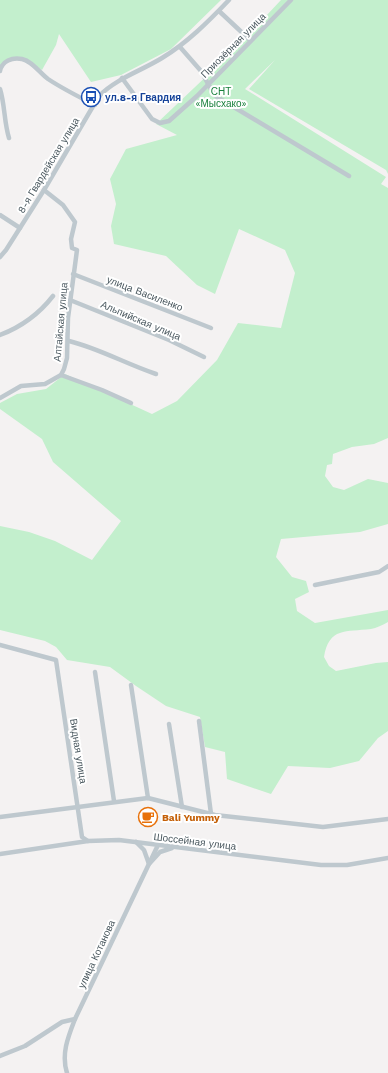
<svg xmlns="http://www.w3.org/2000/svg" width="388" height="1073" font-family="'Work Sans',sans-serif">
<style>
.green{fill:#c3efcd}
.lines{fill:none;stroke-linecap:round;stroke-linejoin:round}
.minor{stroke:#bec8ce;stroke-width:4.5}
.labels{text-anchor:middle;stroke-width:4;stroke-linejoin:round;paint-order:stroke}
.street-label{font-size:10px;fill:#4a585f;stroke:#fff}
.park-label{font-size:10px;fill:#1a803d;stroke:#fff}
.transit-label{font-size:10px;font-weight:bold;fill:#164399;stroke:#fff;text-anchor:start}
.food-label{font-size:10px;font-weight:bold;fill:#c56008;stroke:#fff;text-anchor:start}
</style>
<rect width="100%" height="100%" fill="#f4f2f2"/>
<g class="green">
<polygon points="0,0 221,0 171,49 121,75 91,82 59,34 56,45 42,70 26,59 20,57 0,66"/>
<path d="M281,0H388V174L386,170L249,89L275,60L245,89L386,177L381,184L388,188V438L374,444L352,447L333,454L332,464L327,465L325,476L333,487L344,490L368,479L388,483V524L360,532L281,539L276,557L292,577L306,581L309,592L295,599L297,611L315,623L388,610V622C383,625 376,628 371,629C346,632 329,627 324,657L329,666L336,671L376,663L388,662V731L378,738L359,761L330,768L288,766L271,794L227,779L225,752L205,747L200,717L166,706L136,686L110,667L67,660L56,647L45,641L0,630V526L29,532L55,541L92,560L121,521L53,462L42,439L0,409V403L17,394L46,389L65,374L152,414L177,401L217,360L238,323L281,328L295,273L285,250L239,229L215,294L197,285L166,256L114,244L111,226L116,204L110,179L126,149L177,135L156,124L233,51Z"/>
</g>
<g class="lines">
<g class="minor">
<polyline points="219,11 250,40"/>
<polyline points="180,47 201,71 213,93 217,97 349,176"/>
<path d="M0,71C2,61 12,57 22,59C32,61 40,73 48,79C63,89 79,97 95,105"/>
<polyline points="122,78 152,119 160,123 169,121 197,96 291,0"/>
<path d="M0,89C5,105 4,122 9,138"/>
<polyline points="0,215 20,228"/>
<path d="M0,257L6,250L44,190L99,96C117,78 141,71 162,58C187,43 209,21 229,0"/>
<polyline points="73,274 211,328"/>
<polyline points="70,300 169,340 204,357"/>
<path d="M0,335C21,327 39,314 53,296"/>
<path d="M69,341C98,348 126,364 156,374"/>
<polyline points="61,375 102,390 131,403"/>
<polyline points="0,398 21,386 45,384 61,375 64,369 67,358 68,318 77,250 72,248 71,239 75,222 63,205 44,190"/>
<polyline points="315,585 379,572 388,566"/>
<polyline points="0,645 56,660 82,837 88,841"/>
<polyline points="95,672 114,801"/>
<polyline points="131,685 148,798"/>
<polyline points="199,721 211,814"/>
<polyline points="169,724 182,807"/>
<polyline points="0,817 148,798 215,815 323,827 388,819"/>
<polyline points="136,842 144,850 149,864 160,852 172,848"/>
<polyline points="0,854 88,841 119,840 321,865 347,865 388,858"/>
<polyline points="0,1056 25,1046 62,1022 75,1019"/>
<path d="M67,1073C61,1054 68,1037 75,1019L158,845"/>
</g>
</g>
<defs>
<symbol id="bus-ring" viewBox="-11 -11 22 22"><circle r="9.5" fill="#fff" stroke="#1a4fb4" stroke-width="1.5"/><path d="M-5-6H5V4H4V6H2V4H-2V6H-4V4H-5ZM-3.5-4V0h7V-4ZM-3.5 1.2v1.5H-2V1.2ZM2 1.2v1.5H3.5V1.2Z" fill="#1a4fb4"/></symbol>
<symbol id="cafe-ring" viewBox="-11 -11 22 22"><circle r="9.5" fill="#fff" stroke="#e8710a" stroke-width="1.5"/><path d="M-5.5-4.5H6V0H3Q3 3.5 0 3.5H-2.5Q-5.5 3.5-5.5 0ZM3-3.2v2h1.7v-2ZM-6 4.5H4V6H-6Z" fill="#e8710a"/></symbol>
</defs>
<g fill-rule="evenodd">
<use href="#bus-ring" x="80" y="86" width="22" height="22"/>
<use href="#cafe-ring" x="137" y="806" width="22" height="22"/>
</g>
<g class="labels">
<g class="street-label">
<text transform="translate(233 45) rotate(-45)" y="4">Приозёрная улица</text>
<text transform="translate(48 165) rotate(-59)" y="4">8-я Гвардейская улица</text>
<text transform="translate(145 293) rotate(21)" y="4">улица Василенко</text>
<text transform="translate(141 320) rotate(23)" y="4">Альпийская улица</text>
<text transform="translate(60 322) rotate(-85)" y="4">Алтайская улица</text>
<text transform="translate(79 751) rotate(81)" y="4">Видная улица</text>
<text transform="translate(195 841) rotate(7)" y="4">Шоссейная улица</text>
<text transform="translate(96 954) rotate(-65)" y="4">улица Котанова</text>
</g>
<g class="park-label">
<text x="221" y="95">СНТ<tspan x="221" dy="12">«Мысхако»</tspan></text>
</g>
<g class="transit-label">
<text x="105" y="101">ул.8-я Гвардия</text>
</g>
<g class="food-label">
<text x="162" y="821">Bali Yummy</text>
</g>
</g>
</svg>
